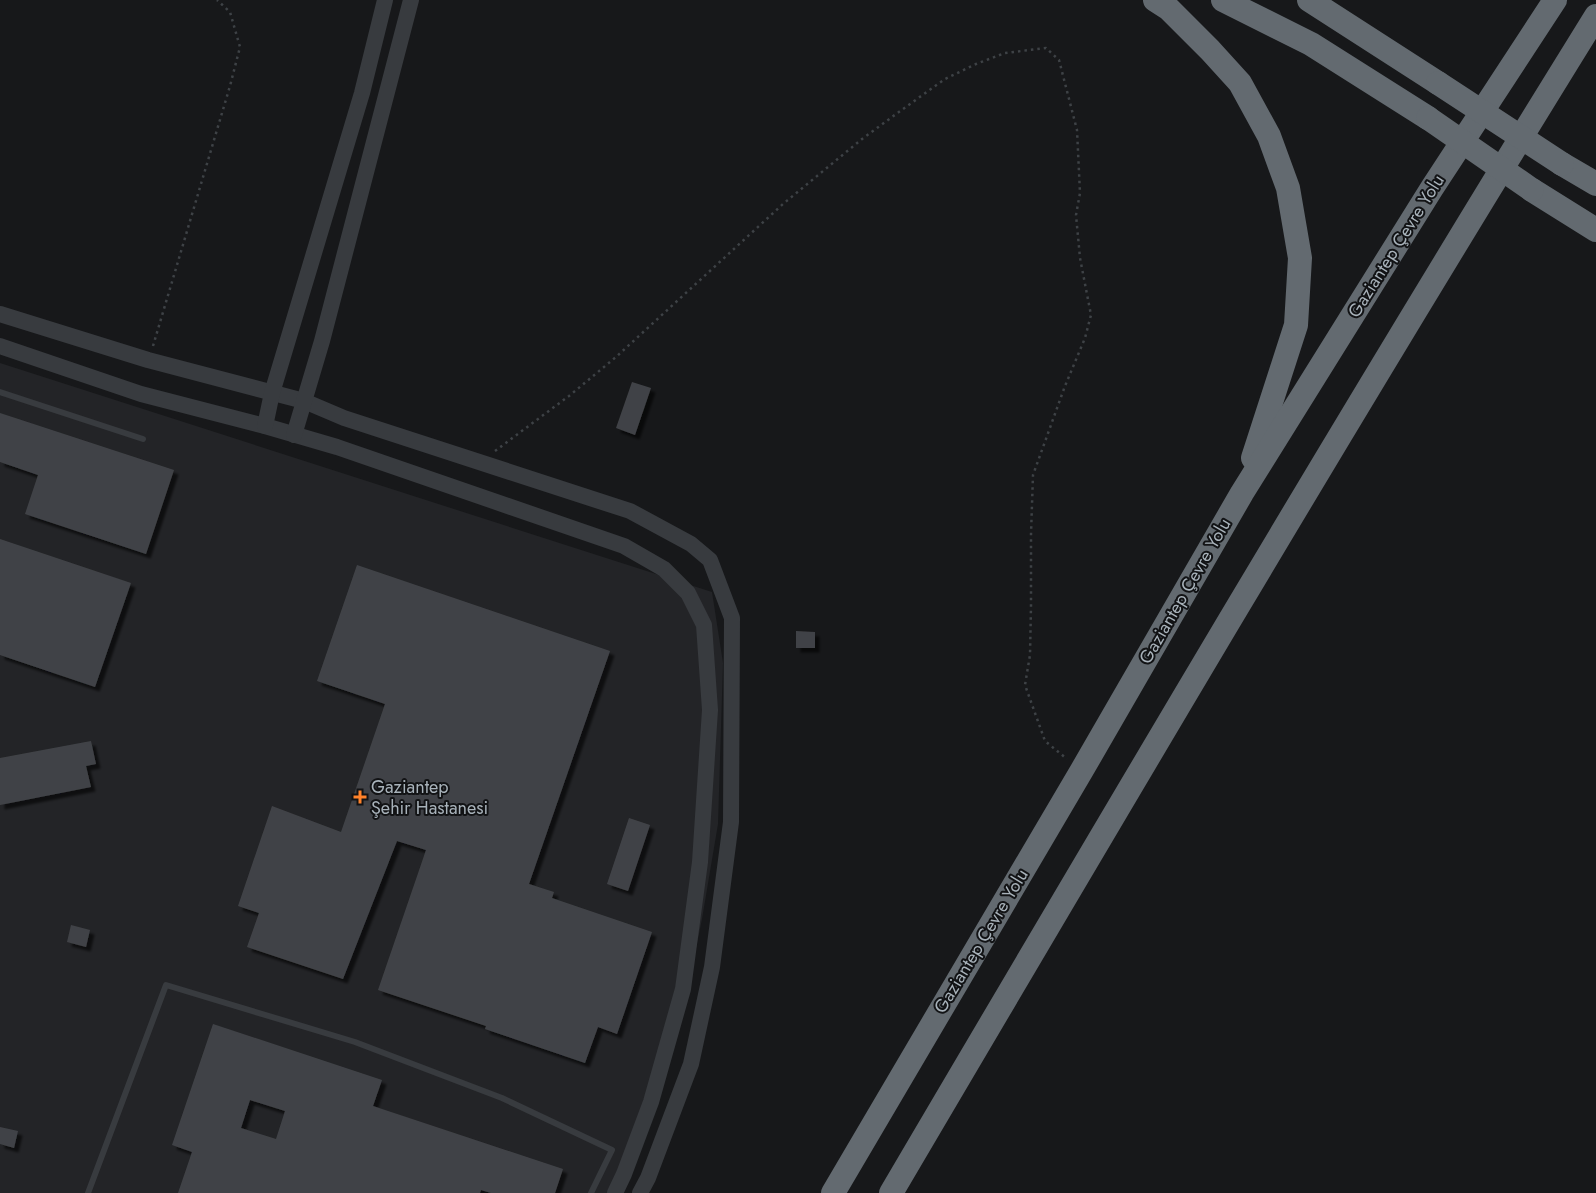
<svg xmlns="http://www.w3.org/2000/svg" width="1596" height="1193" font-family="Jost,sans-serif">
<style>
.built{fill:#232427}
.building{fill:#414347;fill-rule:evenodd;filter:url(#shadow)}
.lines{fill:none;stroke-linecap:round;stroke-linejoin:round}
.path{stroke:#3e4246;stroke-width:2.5;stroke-dasharray:2.5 4;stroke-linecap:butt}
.service{stroke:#383b3f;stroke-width:6}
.tertiary{stroke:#383b3f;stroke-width:16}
.motorway{stroke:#636a70;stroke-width:24}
.motorway-bridge{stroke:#636a70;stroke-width:24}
.poi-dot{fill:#ff822a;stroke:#121315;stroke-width:2}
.labels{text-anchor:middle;stroke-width:4;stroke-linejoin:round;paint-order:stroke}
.street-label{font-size:18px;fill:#a8b2ba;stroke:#121315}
.poi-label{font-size:18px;fill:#a8b2ba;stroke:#121315;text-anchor:start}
</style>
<defs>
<filter id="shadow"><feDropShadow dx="4.5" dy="4.5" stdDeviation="1" flood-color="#0009"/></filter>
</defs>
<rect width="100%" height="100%" fill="#17181a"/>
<polygon class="built" points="0,363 712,592 723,663 718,824 702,919 680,1027 620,1193 0,1193"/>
<g class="building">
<polygon points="632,382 651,388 635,435 616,428"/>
<polygon points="0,413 174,470 146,554 25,514 38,475 0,462"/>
<polygon points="0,539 131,583 95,687 0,655"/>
<polygon points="357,565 610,651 529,884 554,892 552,898 652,932 617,1034 598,1027 585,1063 485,1029 486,1026 378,990 426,850 397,841 343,979 247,947 259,913 238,906 272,806 341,832 385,704 317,681"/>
<polygon points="796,631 815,632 815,648 796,648"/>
<polygon points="91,741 96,764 86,766 91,787 0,805 0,758"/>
<polygon points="629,818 650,825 628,891 607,884"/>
<polygon points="71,925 90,930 86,947 67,942"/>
<path d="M213,1024L382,1080L373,1106L563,1169L555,1193H491L481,1190L480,1193H178L192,1152L172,1145ZM250,1100L285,1111L276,1139L241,1128Z"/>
<polygon points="0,1127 18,1131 14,1148 0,1144"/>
</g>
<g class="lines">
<g class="path">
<polyline points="153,346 230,86 240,47 230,12 217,0"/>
<polyline points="495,451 569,396 616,357 783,204 862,139 903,109 945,79 976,64 1005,53 1046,48 1059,60 1077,130 1080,193 1076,215 1080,258 1091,315 1085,338 1065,386 1033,475 1031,534 1031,606 1030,655 1025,685 1045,741 1067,759"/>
</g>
<g class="service">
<polyline points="0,392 143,439"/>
<polyline points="88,1193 166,985 355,1042 502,1098 612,1150 591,1193"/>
</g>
<g class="tertiary">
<polyline points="0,314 148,360 304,401 344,418 630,511 691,544 710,560 732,618 731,822 712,967 691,1064 648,1178 640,1193"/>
<polyline points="0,346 141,394 265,426 337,447 624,546 664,569 688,593 704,625 710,710 700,862 683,989 651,1102 624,1174 615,1193"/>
<polyline points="265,426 272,393 362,93 385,0"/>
<polyline points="294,435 322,341 411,0"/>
</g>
<g class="motorway">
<polyline points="1155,0 1169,9 1210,50 1240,83 1269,136 1288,188 1300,258 1296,325 1253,458"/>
<polyline points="1223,0 1311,44 1428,118"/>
<polyline points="1309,0 1438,83"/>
<polyline points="1562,164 1596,184"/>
<polyline points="1532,190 1596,230"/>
<polyline points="833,1193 1082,770 1242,493 1432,188 1555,0"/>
<path d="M891,1193C1123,799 1355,405 1596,16"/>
</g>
<g class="motorway-bridge">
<polyline points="1438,83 1562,164"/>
<polyline points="1428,118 1532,190"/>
</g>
</g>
<path class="poi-dot" d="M357.5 789.5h5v5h5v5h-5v5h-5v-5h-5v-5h5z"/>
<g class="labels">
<g class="street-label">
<text transform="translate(1396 246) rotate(-58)" y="6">Gaziantep Çevre Yolu</text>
<text transform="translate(1185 591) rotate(-60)" y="6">Gaziantep Çevre Yolu</text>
<text transform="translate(981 941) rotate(-59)" y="6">Gaziantep Çevre Yolu</text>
</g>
<g class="poi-label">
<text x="371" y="793">Gaziantep<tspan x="371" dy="21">Şehir Hastanesi</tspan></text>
</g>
</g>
</svg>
